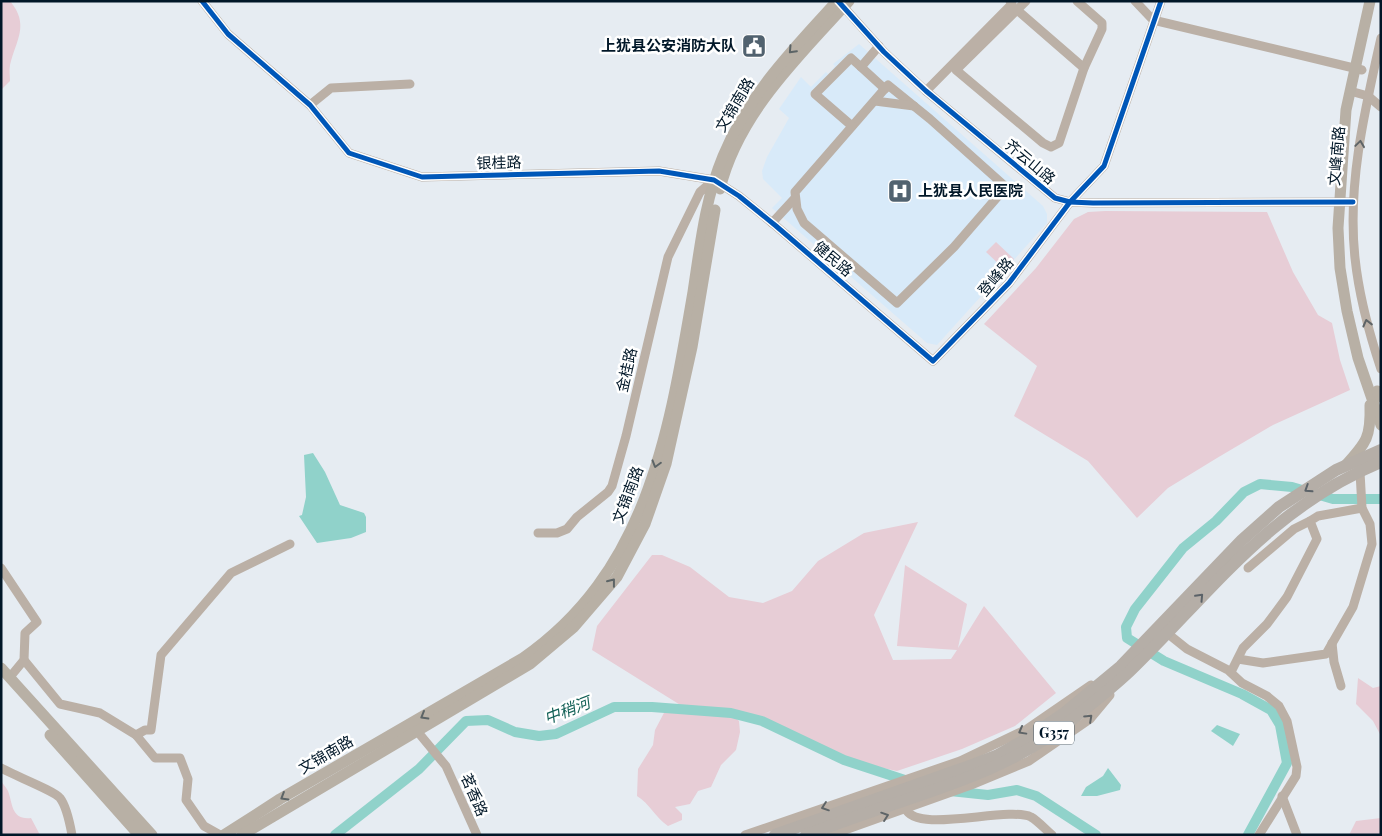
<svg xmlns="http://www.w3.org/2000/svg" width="1382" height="836" font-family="'Playfair Display','Noto Sans SC',serif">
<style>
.built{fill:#d8eaf9}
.green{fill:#e7cdd6}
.water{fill:#90d2ca}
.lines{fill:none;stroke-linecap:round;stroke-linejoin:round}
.river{stroke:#90d2ca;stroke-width:10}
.minor{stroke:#bbb0a6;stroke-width:9}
.major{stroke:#b8b0a5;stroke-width:11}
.highway{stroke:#b5aea7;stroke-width:12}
.cycleway-casing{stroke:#fff;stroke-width:8}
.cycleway{stroke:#0057b8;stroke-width:5}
.oneway{stroke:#5c6466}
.oneway2{stroke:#5e6467}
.oneway3{stroke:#5b6268}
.labels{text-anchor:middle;stroke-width:5;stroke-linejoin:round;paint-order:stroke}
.shield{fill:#fff;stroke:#4d5d68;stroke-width:1}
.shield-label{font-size:14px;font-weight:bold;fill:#011728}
.poi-label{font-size:15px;font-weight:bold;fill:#011728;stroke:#fff;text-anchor:end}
.street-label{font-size:15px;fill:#011728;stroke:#fff}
.water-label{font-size:16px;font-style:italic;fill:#156258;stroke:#fff}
</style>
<rect width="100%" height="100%" fill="#e6ecf2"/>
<polygon class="built" points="859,44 1043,206 1047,214 1047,223 937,345 927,343 772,208 782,198 763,179 762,171 767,157 789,118 779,109 801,77 811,87 826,72 828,74 835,66 833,64"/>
<g class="green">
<path d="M1,1H10C30,25 16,40 10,65C9,70 10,76 10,81L2,89Z"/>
<polygon points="1105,211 1267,212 1293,272 1318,315 1332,323 1340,360 1350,390 1273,425 1217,458 1168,488 1137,518 1088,461 1014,416 1037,366 984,324 1036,268 1074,219 1088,212"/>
<polygon points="996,242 1014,259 1004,269 986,252"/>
<polygon points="918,522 874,615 893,660 951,659 957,650 897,646 905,565 967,604 958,648 984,606 1056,693 1015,726 962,749 897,771 844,760 762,721 731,713 690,711 592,650 597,626 652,555 662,555 690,567 729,597 763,603 792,591 818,561 864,533"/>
<polygon points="1358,678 1373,688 1381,686 1381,736 1373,721 1356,704"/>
<path d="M665,711L733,715L739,721L740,732L736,750L721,765L711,787L698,791L690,804L675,807L682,814V820L668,826C655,817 650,804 637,796L638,769L653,745L655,730Z"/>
<path d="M1,781C3,784 6,787 8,791C13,804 11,820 31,818L40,835H1Z"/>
<polygon points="1381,818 1381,835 1349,835 1356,821"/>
</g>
<g class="water">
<polygon points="313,453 325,472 340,505 364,513 366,517 366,532 351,538 317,543 299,516 302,515 306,497 304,455"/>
<polygon points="1217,725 1240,734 1233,746 1211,731"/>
<polygon points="1108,768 1121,785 1120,790 1097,796 1081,796 1086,787 1103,776"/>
</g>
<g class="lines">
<g class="river">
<polyline points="950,791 988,795 1017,790 1036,796 1096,835"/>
<polyline points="335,835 419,769 466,721 488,720 515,732 539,736 556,734 614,707 652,707 731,713 762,721 844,760 911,782"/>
<polyline points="1248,835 1287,763 1280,725 1271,710 1242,694 1164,661 1127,638 1126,627 1135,609 1183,548 1216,521 1244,492 1260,484 1292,487 1333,499 1381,499"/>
</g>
<g class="minor">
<polyline points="202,1 228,34 310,105 349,153 422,177 659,171 714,180 739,196 776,226 933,361 1009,283 1070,202 1104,166 1161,1"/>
<polyline points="1026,1 956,70 1043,143 1051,147 1059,143 1084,68 1102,29 1102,23 1077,1"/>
<polyline points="1135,1 1153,20 1362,70"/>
<polyline points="840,3 884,52 926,91 1055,198 1070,202 1093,203 1353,202"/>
<polyline points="1017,10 1084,68"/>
<path d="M1381,38C1365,109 1347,185 1355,258C1359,296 1369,333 1381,369"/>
<polyline points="879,46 861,67 885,89"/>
<polygon points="888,85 930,119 1006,187 954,247 897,303 804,223 797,209 795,192"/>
<polyline points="926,91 1012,4 1010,1"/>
<polyline points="1350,91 1368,96 1381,107"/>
<polyline points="875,101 914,106"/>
<polyline points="310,105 331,88 410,84"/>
<polyline points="852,126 815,94 851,58 861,67"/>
<polyline points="772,223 795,198"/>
<polyline points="538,533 557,533 567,529 577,517 608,492 612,486 626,436 668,257 700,192 714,180"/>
<polyline points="1,568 37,622 25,633 24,660 10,677"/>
<polyline points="1248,568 1294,529 1310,521"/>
<polyline points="1167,633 1187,649 1228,670 1242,683 1267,696 1279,706 1287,721 1297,767 1296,776 1259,835"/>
<polyline points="1332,643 1334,662 1341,686"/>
<polyline points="1238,659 1263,663 1326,654 1353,607 1372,544 1370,524 1362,508 1360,472"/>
<polyline points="24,660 60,704 100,713 136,735"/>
<polyline points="1231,672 1243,648 1267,624 1287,597 1317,539 1310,521 1318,516 1362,508"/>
<polyline points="417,731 446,766 477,835"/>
<path d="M1,768C13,775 55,791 60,798C67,807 70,824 72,835"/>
<polyline points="1282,796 1297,835"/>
<path d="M906,809C916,834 1008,806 1031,817C1038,821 1045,829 1052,835"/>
<polyline points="220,835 204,826 186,800 188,779 180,758 155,758 136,735 145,730 151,730 161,655 231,573 290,544"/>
<polyline points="745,835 960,761 1027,729 1091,685"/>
<polyline points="831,835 971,785 1029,761 1090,719 1110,695"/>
</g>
<g class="major">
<polyline points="1370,1 1346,110 1338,228 1340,268 1347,311 1358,358 1381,425"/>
<path d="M720,189C738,114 799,56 849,1"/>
<polyline points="1377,391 1381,397"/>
<path d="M1345,466C1367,442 1371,437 1370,405"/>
<polyline points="1,668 152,835"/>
<polyline points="50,735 139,835"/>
<path d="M224,835L280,799L523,658C648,571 669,432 693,292C700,246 705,199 723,156C748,95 793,49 837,1"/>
<polyline points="242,835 530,664 574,627 617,577 645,524 666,464 692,347 715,210"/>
</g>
<g class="highway">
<polyline points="775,835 964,768 998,755 1028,738 1063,714 1121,666 1242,540 1279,507 1336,470 1381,450"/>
<path d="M806,835C833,825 860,815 888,806C953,784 1014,765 1069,722C1089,706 1111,689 1130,671C1212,591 1270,508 1381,462"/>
</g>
<defs>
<g id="cycleway">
<polyline points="202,1 228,34 310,105 349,153 422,177 659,171 714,180 739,196 776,226 933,361 1009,283 1070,202 1104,166 1161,1"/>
<polyline points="838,1 884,52 926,91 1055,198 1070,202 1093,203 1353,202"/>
</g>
</defs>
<use href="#cycleway" class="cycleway-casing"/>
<use href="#cycleway" class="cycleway"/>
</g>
<defs><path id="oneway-chevron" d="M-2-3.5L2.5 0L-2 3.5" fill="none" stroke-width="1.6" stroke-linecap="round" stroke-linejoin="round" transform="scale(1.25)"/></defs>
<g class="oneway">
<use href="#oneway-chevron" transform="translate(792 50) rotate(133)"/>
<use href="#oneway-chevron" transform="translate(656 464) rotate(106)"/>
<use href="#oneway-chevron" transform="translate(612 582) rotate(-52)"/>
<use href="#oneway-chevron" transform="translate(424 716) rotate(150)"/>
<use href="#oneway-chevron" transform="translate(284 797) rotate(149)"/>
</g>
<g class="oneway2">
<use href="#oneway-chevron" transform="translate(1360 144) rotate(-82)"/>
<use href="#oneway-chevron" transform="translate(1367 323) rotate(-104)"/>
<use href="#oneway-chevron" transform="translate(1089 718) rotate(-43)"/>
<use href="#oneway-chevron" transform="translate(1022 731) rotate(151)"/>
<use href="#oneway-chevron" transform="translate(825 807) rotate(161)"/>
<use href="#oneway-chevron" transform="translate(885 816) rotate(-19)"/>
</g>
<g class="oneway3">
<use href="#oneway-chevron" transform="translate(1308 489) rotate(147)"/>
<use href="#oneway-chevron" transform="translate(1200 597) rotate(-47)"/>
</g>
<defs>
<symbol id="civic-square" viewBox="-11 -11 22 22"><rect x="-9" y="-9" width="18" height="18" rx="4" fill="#51626f" stroke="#fff"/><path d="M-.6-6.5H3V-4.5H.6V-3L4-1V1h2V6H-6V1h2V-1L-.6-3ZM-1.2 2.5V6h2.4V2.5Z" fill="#fff"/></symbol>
<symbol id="hospital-square" viewBox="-11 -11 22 22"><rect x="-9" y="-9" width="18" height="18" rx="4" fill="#51626f" stroke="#fff"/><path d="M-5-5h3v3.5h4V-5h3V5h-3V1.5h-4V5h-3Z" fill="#fff"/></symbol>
</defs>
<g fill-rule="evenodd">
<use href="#civic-square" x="740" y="32" width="28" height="28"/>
<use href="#hospital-square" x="886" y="177" width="28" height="28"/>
</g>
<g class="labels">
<rect class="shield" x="1034" y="721.5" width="40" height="23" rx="4"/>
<g class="shield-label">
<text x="1054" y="738">G357</text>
</g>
<g class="poi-label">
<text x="736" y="51">上犹县公安消防大队</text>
<text x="918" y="196" text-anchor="start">上犹县人民医院</text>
</g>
<g class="street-label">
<text transform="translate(735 105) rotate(-59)" y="5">文锦南路</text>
<text transform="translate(1337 156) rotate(-85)" y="5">文峰南路</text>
<text transform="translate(1030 162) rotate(40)" y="5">齐云山路</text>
<text transform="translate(499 163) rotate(-1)" y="5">银桂路</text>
<text transform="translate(833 259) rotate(40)" y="5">健民路</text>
<text transform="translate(996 277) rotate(-50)" y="5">登峰路</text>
<text transform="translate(627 370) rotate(-77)" y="5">金桂路</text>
<text transform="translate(628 495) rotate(-69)" y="5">文锦南路</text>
<text transform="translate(326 755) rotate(-30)" y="5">文锦南路</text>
<text transform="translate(474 795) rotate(67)" y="5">茗香路</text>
</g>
<g class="water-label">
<text transform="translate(567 710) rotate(-21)" y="6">中稍河</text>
</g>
</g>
<rect width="1382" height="836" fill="none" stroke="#011728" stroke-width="5"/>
</svg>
